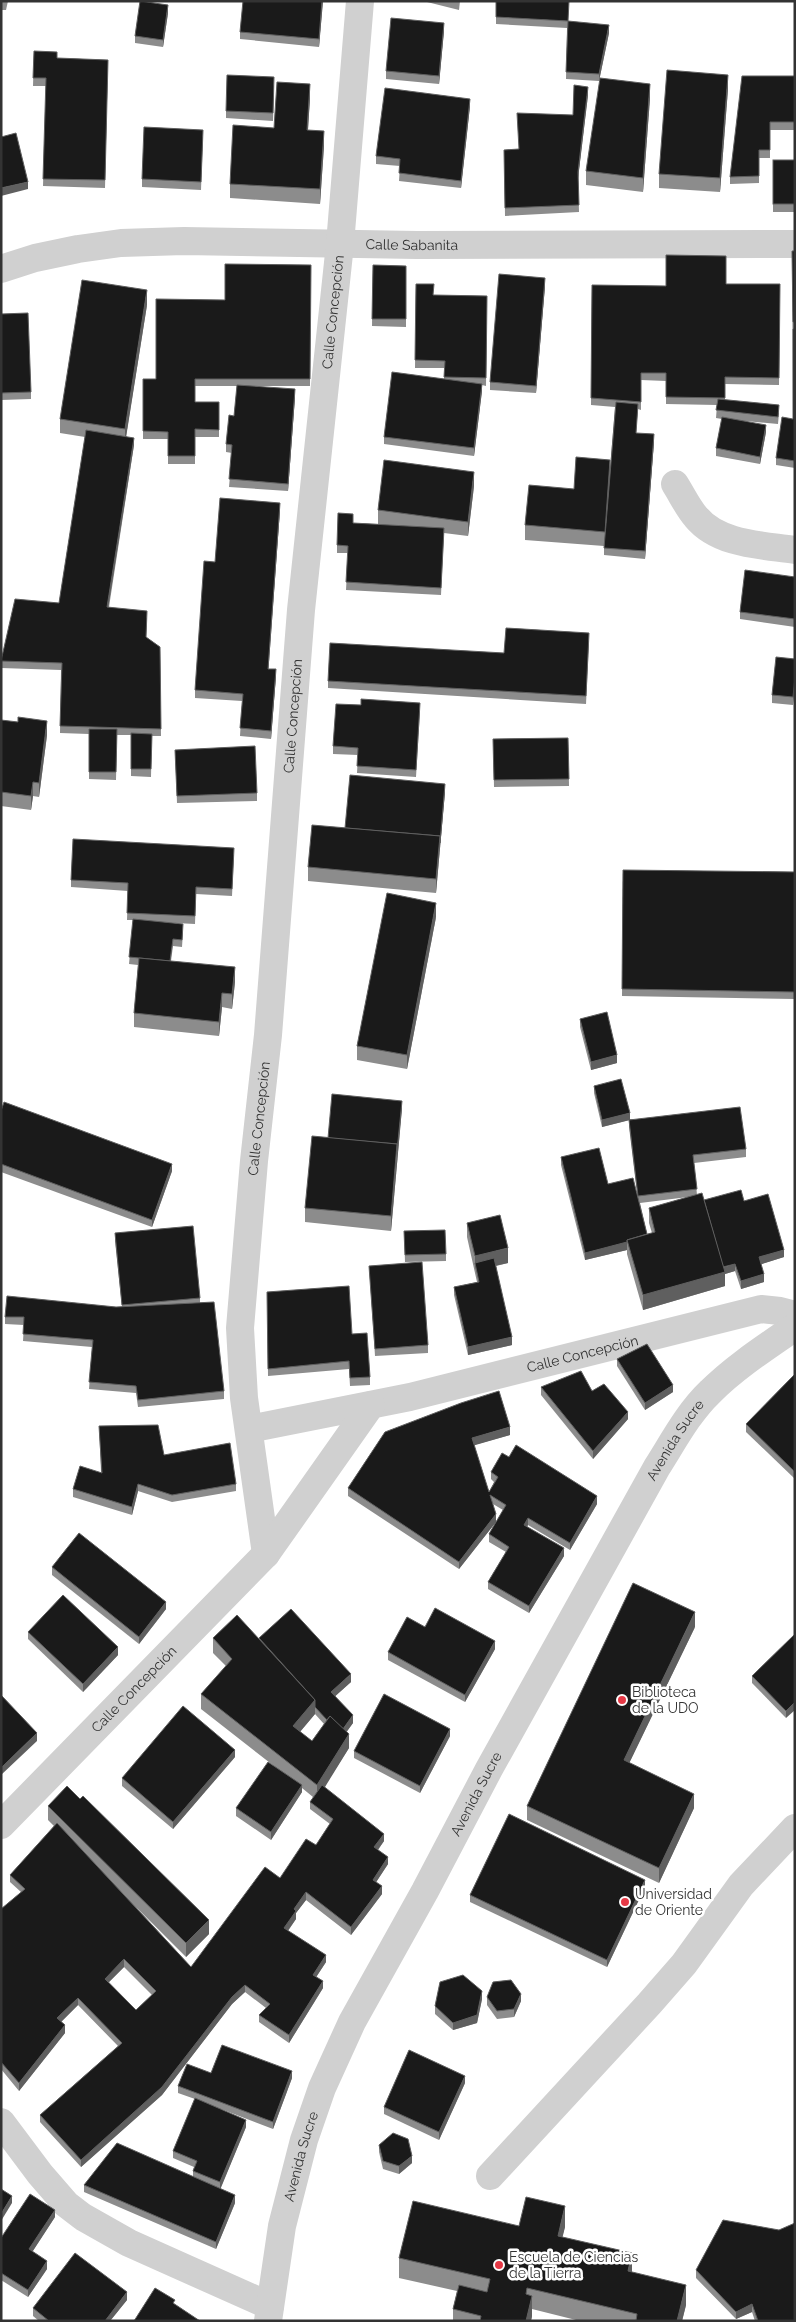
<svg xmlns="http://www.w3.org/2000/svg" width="796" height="2322" font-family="Raleway,sans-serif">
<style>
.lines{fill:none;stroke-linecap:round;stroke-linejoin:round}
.minor{stroke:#d0d0d0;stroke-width:28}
.wall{fill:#8c8c8c;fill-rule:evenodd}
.shaded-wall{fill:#5f5f5f}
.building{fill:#1a1a1a;stroke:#5f5f5f;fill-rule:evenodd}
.poi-dot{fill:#e63946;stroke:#fff;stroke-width:2}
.labels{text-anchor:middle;stroke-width:5;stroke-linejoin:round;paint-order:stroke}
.street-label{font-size:14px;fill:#333;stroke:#fff}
.poi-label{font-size:14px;fill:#333;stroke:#fff;text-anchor:start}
</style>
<rect width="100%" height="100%" fill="#fff"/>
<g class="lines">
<g class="minor">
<path id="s1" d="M1,269L35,258L78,249L121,243L184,241L417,245L795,244"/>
<path d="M675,484C682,495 688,508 696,517C719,545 763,545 795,550"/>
<path id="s2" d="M249,1429L410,1397L761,1309L780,1311L795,1315"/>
<path id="s3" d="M266,1554L244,1398L240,1328L254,1161L268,1035L301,610L340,244L360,1"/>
<path id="s4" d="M1,1825L266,1554L371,1405"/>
<polyline points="1,2122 40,2174 66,2204 83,2217 129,2243 270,2306"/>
<polyline points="490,2176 649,2004 684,1964 741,1885 795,1828"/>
<path id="s5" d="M268,2321L282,2226L304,2140L322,2088L352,2022L425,1891L489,1769L657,1467C673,1442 688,1413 710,1392C735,1367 766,1347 795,1327"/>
</g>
</g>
<g class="wall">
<polygon points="1,1 8,1 6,10 1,10"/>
<polygon points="323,1 319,47 240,39 240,32"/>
<polygon points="423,1 460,1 459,10"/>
<polygon points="168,13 163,47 135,43 135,36"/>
<polygon points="496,17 568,21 609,33 599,81 566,79 567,28 496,24"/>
<polygon points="444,31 439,84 386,79 386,71"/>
<polygon points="34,51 57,58 108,60 105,188 43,186 46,86 33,86"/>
<polygon points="795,76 795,130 770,130 770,158 759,158 759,183 730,184 730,177"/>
<polygon points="274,85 273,121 226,118 226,111"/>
<polygon points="728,89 720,192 659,188 659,174"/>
<polygon points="588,95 578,178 579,212 505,216 504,150 518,149 573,115"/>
<polygon points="310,98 308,130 324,146 320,204 230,198 230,184 274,128"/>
<polygon points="650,98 643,192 586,185 586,171"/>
<polygon points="470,106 461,188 399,181 400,166 376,164 376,156"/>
<polygon points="203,137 201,190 142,187 142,179"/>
<rect x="773" y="160" width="22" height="52"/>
<polygon points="792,251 795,251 795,468 776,465 776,458 793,419"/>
<polygon points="311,265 310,386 254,386 295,397 288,491 229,487 232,453 226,452 226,444 234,416 237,386 195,386 195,402 219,402 219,437 195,437 195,464 168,464 168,439 143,439 143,379 156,379 225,300"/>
<polygon points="373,265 406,266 406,327 372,326"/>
<polygon points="416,284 434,295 487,296 486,386 482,385 482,391 474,456 384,444 384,437 444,379 444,368 415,368"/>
<polygon points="726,284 780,284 779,385 725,384 725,400 779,413 778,424 745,421 766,432 760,464 716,456 716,448 722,419 716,418 717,405 666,404 666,381 641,380 641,410 638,409 636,433 654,442 645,559 604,555 604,546 525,540 525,525 610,468 615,407 591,405 592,285 666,286"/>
<polygon points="545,286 536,393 490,390 490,382"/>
<polygon points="147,305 126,436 134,445 109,607 147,618 146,637 160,647 161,736 152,736 151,777 131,776 131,735 117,735 116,780 89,779 89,734 60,733 61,670 1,668 1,661 59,603 85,437 60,433 60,419"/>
<polygon points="1,314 31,392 31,399 1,400"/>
<polygon points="474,486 468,536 444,533 441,595 346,590 348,553 337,553 337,545 353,523 378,524 378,510"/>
<polygon points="280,510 268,669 276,676 271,739 240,736 242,701 195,698 195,690 215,562"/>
<polygon points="795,577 795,627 740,619 740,612"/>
<polygon points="589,641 586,704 328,688 328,681"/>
<polygon points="795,659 793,705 772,703 772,695"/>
<polygon points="420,711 416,777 357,773 358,755 333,754 333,746"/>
<polygon points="1,720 47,735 39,797 33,796 31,810 1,806"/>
<polygon points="568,738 569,786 494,787 493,739"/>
<polygon points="175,750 257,793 257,801 177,803"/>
<polygon points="445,792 436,893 308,881 308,867 345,828"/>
<polygon points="234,855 232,896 196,894 195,924 156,922 183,932 182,947 173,946 171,961 235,982 232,1009 222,1007 219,1036 134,1027 134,1013 138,965 129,964 133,920 127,920 128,891 71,887 71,880"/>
<polygon points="623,870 795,872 795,999 622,996"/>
<polygon points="436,917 407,1069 357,1060 357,1046"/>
<polygon points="580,1019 617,1063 591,1070 580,1027"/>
<path d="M594,1086L630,1119L746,1149V1157L694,1163L697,1195L704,1200L744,1201L784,1257L761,1264L764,1282L741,1289L735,1271L725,1274V1286L643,1310L627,1254V1250L585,1260L561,1165V1157L608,1184L637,1193L629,1127V1120L602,1127L594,1093ZM688,1197L649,1208V1223L652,1233L647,1234L640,1203Z"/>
<polygon points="402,1108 391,1231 305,1222 305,1208 328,1138"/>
<polygon points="1,1111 172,1171 152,1227 1,1172"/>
<polygon points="467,1223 508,1263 496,1266 512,1345 468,1355 454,1295 454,1287 477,1282 467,1237"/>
<polygon points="404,1231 446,1254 446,1261 405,1262"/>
<polygon points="115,1233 200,1298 200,1303 224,1391 224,1399 138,1407 136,1393 89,1389 92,1347 23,1341 24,1325 5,1324 5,1317 122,1307 115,1241"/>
<polygon points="369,1266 428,1345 428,1353 375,1356"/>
<polygon points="267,1292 352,1334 370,1377 370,1385 350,1386 349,1369 268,1376"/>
<polygon points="617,1359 673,1392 645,1410 617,1366"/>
<polygon points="795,1374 795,1479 746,1432 746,1424"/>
<polygon points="541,1387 592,1391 628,1419 593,1459 541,1395"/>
<polygon points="99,1426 164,1455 236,1484 236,1491 172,1502 138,1491 132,1515 73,1497 73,1489 101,1472"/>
<polygon points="385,1432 510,1435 474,1445 489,1492 494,1482 491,1479 491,1472 597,1504 570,1550 528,1525 527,1526 564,1556 529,1613 488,1589 488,1582 506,1552 489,1542 489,1534 503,1510 493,1504 496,1522 459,1569 348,1496 348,1488"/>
<polygon points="52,1567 166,1609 139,1644 52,1575"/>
<polygon points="695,1627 629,1763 694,1808 659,1883 527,1820 527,1806"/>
<polygon points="28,1632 118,1655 83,1692 28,1639"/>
<polygon points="795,1634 786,1718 752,1683 752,1676"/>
<path d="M213,1638H259L351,1682L335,1696L353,1723L347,1731L349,1748L324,1787L384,1841L378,1850L388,1864L376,1882L382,1894L351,1935L306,1900L296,1913V1919L288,1931L326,1962L316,1977L323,1988L289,2043L259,2022V2015L266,2008L245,1992L232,2004L162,2095L81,2167L40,2122V2115L118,2046L78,2005L61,2022L65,2033L19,2091L1,2069V1909L21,1892L10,1882V1875L54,1826L48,1820V1806L209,1934L186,1957L136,1907L191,1967L280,1878L316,1845L330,1824L310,1809V1802L313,1797L302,1788V1792L271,1840L236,1816V1808L274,1766L201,1709V1694L226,1666L213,1653ZM315,1714L324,1724L312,1741L300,1732ZM124,1967L152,1995L136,2010L109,1982Z"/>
<polygon points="495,1649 465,1702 388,1660 388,1652"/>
<polygon points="450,1736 420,1793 354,1758 354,1751"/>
<polygon points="235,1757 173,1829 122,1786 122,1778"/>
<polygon points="645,1887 607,1967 470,1902 470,1895"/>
<polygon points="487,1997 521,2001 514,2017 497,2019 487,2005"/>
<polygon points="482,1999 477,2023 453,2030 435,2014 435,2006"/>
<polygon points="211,2073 292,2078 273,2129 221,2109 246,2127 220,2189 235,2203 216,2249 84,2192 84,2185 193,2176 193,2171 194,2167 173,2158 173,2151 195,2099 178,2093 178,2086"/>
<polygon points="465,2083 439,2140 384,2114 384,2107"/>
<polygon points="379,2145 412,2163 399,2174 383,2169 379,2152"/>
<polygon points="55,2217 32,2252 47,2269 28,2297 1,2280 1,2238"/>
<polygon points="519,2226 565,2227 562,2237 632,2272 686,2305 682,2321 580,2321 532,2309 532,2316 531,2321 453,2321 453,2309 457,2291 399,2278 399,2258"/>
<polygon points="779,2230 795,2321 755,2321 752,2312 736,2319 696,2278 696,2270"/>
<polygon points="127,2300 110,2321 39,2321 33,2316 33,2308"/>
</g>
<g class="shaded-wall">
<polygon points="322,1 323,1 319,47 319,39"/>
<polygon points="168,5 168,13 163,47 163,40"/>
<polygon points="444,23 444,31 439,84 439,76"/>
<polygon points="609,25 609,33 599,81 599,74"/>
<polygon points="728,75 728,89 720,192 720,178"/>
<polygon points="310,84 310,98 307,144 307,130"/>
<polygon points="650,84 650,98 643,192 643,178"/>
<polygon points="588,87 588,95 578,179 578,172"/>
<polygon points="470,99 470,106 461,188 461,181"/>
<polygon points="324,131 324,146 320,204 320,189"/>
<polygon points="28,182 28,189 1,196 1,188"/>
<polygon points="545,278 545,286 536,393 536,386"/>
<polygon points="147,290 147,305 125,444 125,429"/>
<polygon points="482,384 482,391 474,456 474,448"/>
<polygon points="295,389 295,397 288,491 288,484"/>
<polygon points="766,425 766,432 760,464 760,457"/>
<polygon points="654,434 654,442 645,559 645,551"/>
<polygon points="134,438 134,445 107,615 107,607"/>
<polygon points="474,472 474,486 468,536 468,522"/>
<polygon points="280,503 280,510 268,676 268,669"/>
<polygon points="276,669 276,676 271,739 271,731"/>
<polygon points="795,677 795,684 793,705 793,697"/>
<polygon points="47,721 47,735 39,797 39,783"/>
<polygon points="33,782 33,796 31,810 31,796"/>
<polygon points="445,784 445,792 436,893 436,879"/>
<polygon points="436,903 436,917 407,1069 407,1055"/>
<polygon points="235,967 235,982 232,1009 232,994"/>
<polygon points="222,993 222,1007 219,1036 219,1022"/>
<polygon points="617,1055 617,1063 591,1070 591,1062"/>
<polygon points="402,1101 402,1108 391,1231 391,1216"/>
<polygon points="630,1113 630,1120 602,1127 602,1120"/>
<polygon points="172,1164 172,1171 152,1227 152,1220"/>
<polygon points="627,1242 627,1250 585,1260 585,1253"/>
<polygon points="508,1248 508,1263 476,1270 475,1263 475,1256"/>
<polygon points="784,1250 784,1257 759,1265 759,1257"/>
<polygon points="735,1264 735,1271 725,1274 725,1286 643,1310 643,1295 722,1268"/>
<polygon points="764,1274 764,1282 741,1289 741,1281"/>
<polygon points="512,1337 512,1345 468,1355 468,1347"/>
<polygon points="673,1385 673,1392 645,1410 645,1403"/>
<polygon points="628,1412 628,1419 593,1459 593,1451"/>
<polygon points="510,1427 510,1435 472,1446 472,1438"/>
<polygon points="138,1484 138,1491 132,1515 132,1507"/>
<polygon points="597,1496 597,1504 570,1550 570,1543"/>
<polygon points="496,1514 496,1522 459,1569 459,1562"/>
<polygon points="528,1518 528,1525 524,1532 524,1525"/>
<polygon points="564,1548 564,1556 529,1613 529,1606"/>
<polygon points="166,1602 166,1609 139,1644 139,1637"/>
<polygon points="695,1612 695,1627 624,1774 624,1760"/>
<polygon points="495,1641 495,1649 465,1702 465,1695"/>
<polygon points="118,1647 118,1655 83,1692 83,1684"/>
<polygon points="351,1674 351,1682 331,1700 331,1692"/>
<polygon points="315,1700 315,1714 293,1740 293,1726"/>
<polygon points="795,1702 795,1710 786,1718 786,1711"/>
<polygon points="353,1715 353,1723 340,1741 340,1734"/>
<polygon points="450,1729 450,1736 420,1793 420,1786"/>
<polygon points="37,1733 37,1741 1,1775 1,1768"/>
<polygon points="349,1734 349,1748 317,1800 317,1785"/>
<polygon points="235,1750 235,1757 173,1829 173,1822"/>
<polygon points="302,1785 302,1792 271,1840 271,1832"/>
<polygon points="694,1794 694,1808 659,1883 659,1868"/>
<polygon points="384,1834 384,1841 374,1855 374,1847"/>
<polygon points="388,1857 388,1864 373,1887 373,1880"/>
<polygon points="645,1880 645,1887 607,1967 607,1960"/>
<polygon points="382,1886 382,1894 351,1935 351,1927"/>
<polygon points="306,1892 306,1900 296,1913 296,1919 284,1936 284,1928 294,1909"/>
<polygon points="209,1920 209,1934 186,1957 186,1943"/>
<polygon points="326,1955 326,1962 313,1982 313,1975"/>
<polygon points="124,1959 124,1967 105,1986 105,1979"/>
<polygon points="323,1981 323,1988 289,2043 289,2035"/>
<polygon points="245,1985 245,1992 232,2004 162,2095 81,2167 81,2160 232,1997"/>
<polygon points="482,1991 482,1999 477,2023 453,2030 453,2023"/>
<polygon points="521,1994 521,2001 514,2017 514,2009"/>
<polygon points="78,1998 78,2005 57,2026 57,2018"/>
<polygon points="65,2025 65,2033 19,2091 19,2083"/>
<polygon points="292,2071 292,2078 273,2129 273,2122"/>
<polygon points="465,2076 465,2083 439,2140 439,2132"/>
<polygon points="246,2120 246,2127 220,2190 220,2182"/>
<polygon points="412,2156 412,2163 399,2174 399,2166"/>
<polygon points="235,2195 235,2203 216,2249 216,2242"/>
<polygon points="12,2196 12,2203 1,2221 1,2214"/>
<polygon points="565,2206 565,2227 558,2256 558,2236"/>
<polygon points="55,2210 55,2217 29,2257 29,2249"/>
<polygon points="632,2253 632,2273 628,2271"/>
<polygon points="47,2261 47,2269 28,2297 28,2290"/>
<polygon points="686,2285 686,2305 682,2321 677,2321"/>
<polygon points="127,2292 127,2300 110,2321 105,2321"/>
<polygon points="532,2296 532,2316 531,2321 526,2321"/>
<polygon points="752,2304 752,2312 736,2319 736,2312"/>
</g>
<g class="building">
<polygon points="140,1 168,5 163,40 135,36"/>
<polygon points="243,1 322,1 319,39 240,32"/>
<polygon points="496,1 569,1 568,21 496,17"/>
<polygon points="391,18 444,23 439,76 386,71"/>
<polygon points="568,21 609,25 599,74 566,72"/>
<polygon points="34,51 57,52 57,58 108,60 105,180 43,179 46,78 33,78"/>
<polygon points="667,70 728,75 720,178 659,174"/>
<polygon points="227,75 274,77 273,113 226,111"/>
<polygon points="742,76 795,76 795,122 770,122 770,150 759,150 759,176 730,177"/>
<polygon points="600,78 650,84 643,178 586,171"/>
<polygon points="277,82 310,84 307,130 324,131 320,189 230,184 233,125 274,128"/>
<polygon points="574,85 588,87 578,172 579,205 505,208 504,150 519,149 517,113 573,115"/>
<polygon points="385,88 470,99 461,181 399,173 400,159 376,156"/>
<polygon points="144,127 203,130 201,182 142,179"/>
<polygon points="16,133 28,182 1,188 1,137"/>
<rect x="773" y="160" width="22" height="44"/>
<polygon points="792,251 795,251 795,322 793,322"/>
<polygon points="666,255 726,256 726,284 780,284 779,378 725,377 725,398 666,397 666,373 641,373 641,402 591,398 592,285 666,286"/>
<polygon points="225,264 311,265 310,379 195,379 195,402 219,402 219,430 195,429 195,456 168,456 168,432 143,431 143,379 156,379 156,299 225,300"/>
<polygon points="373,265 406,266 406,319 372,319"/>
<polygon points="499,274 545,278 536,386 490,382"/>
<polygon points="82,280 147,290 125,429 60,419"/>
<polygon points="416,284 434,284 433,295 487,296 486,378 444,377 445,361 415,360"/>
<polygon points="28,313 31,392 1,393 1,314"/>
<polygon points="793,329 795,329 795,461 776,458 782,417 793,419"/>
<polygon points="392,372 482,384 474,448 384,437"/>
<polygon points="237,385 295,389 288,484 229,479 232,445 226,444 229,415 234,416"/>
<polygon points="718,399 779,405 778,417 716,410"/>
<polygon points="616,402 638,404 636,433 654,434 645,551 604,548"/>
<polygon points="722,417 766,425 760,457 716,448"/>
<polygon points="86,430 134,438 107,607 147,611 146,637 160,647 161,729 60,726 62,663 1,661 15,599 59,603"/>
<polygon points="576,457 610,460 605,532 525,525 529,485 574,489"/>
<polygon points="384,460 474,472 468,522 378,510"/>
<polygon points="220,498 280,503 268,669 276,669 271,731 240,728 243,694 195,690 204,561 215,562"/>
<polygon points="338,513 353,514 353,523 444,528 441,588 346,582 348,546 337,545"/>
<polygon points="745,570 795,577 795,619 740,612"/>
<polygon points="506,628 589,633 586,696 328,681 330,643 504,653"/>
<polygon points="776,657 795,659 795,677 793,697 772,695"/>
<polygon points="361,699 420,703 416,770 357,766 358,748 333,746 336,704 361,705"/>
<polygon points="18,717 47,721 39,783 33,782 31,796 1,792 1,720 18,722"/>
<polygon points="89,729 117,729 116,772 89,772"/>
<polygon points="131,733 152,734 151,769 131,769"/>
<polygon points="568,738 569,779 494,780 493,739"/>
<polygon points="255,746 257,793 177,796 175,750"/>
<polygon points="350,775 445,784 440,843 440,836 345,828"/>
<polygon points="312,825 440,836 436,879 308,867"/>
<polygon points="73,839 234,848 232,889 196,887 195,916 127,913 128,883 71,880"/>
<polygon points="623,870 795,872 795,992 622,989"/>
<polygon points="387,893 436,903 407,1055 357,1046"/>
<polygon points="133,919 183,924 182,940 173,939 170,961 129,957"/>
<polygon points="139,958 235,967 232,994 222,993 219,1022 134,1013"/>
<polygon points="607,1012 617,1055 591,1062 580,1019"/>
<polygon points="621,1079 630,1113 602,1120 594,1086"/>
<polygon points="332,1094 402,1101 397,1151 397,1144 328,1138"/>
<polygon points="4,1102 172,1164 152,1220 1,1164 1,1111"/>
<polygon points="740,1107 746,1149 693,1155 697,1189 638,1196 629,1120"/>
<polygon points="312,1136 397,1144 391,1216 305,1208"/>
<polygon points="599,1148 608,1184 633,1178 647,1234 627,1240 627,1242 585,1253 561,1157"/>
<polygon points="741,1190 744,1201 768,1194 784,1250 759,1257 764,1274 741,1281 735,1264 723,1267 704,1200"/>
<polygon points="702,1193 725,1272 643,1295 627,1240 655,1232 649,1208"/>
<polygon points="500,1215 508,1248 475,1256 467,1223"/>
<polygon points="193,1226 200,1298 122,1305 115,1233"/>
<polygon points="445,1230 446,1254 405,1255 404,1231"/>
<polygon points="494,1258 512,1337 468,1347 454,1287 479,1282 475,1263"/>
<polygon points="422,1262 428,1345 375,1349 369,1266"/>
<polygon points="349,1286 352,1334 367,1333 370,1377 350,1378 349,1361 268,1369 267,1292"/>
<polygon points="7,1296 116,1307 214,1302 224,1391 138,1400 136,1386 89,1382 93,1340 23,1334 24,1317 5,1317"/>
<polygon points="647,1344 673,1385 645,1403 617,1359"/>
<polygon points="581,1371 592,1391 604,1384 628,1412 593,1451 541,1387"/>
<polygon points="795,1374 795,1472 746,1424"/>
<polygon points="499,1391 510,1427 472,1438 489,1492 498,1477 491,1472 502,1453 509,1457 516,1445 597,1496 570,1543 528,1518 524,1525 564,1548 529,1606 488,1582 509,1547 489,1534 506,1505 490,1495 496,1514 459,1562 348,1488 385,1432 461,1403"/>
<polygon points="158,1425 164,1455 230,1443 236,1484 172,1495 138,1484 132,1507 73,1489 80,1466 102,1473 99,1426"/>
<polygon points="79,1533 166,1602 139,1637 52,1567"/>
<polygon points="633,1583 695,1612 624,1760 694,1794 659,1868 527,1806"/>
<polygon points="63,1595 118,1647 83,1684 28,1632"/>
<polygon points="435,1608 495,1641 465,1695 388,1652 407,1617 425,1627"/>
<polygon points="291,1609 351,1674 331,1692 353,1715 343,1729 330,1716 327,1720 315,1707 315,1700 259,1638"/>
<polygon points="237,1615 315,1700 293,1726 312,1741 330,1716 349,1734 317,1785 201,1694 232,1659 213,1638"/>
<polygon points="795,1634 795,1702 786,1711 752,1676"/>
<polygon points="384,1694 450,1729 420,1786 354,1751"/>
<polygon points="1,1695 37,1733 1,1768"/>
<polygon points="183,1706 235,1750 173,1822 122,1778"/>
<polygon points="268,1762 302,1785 271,1832 236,1808"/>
<path d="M322,1785L384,1834L374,1847L388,1857L373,1880L382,1886L351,1927L306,1892L294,1909L296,1911L284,1928L326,1955L313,1975L323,1981L289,2035L259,2015L270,2004L245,1985L232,1997L162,2087L81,2160L40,2115L122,2043L78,1998L57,2018L65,2025L19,2083L1,2062V1909L25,1889L10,1875L57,1823L191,1967L265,1867L280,1878L306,1839L316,1845L333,1819L310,1802ZM124,1959L156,1991L136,2010L105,1979Z"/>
<polygon points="67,1786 80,1799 83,1796 209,1920 186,1943 48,1806"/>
<polygon points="509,1814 645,1880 607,1960 470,1895"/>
<polygon points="463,1975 482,1991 477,2015 453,2023 435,2006 440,1982"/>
<polygon points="511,1980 521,1994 514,2009 497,2011 487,1997 493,1982"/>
<polygon points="222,2045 292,2071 273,2122 178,2086 187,2064 211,2073"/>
<polygon points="409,2050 465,2076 439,2132 384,2107"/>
<polygon points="195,2098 246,2120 220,2182 193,2171 197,2161 173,2151"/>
<polygon points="393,2133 408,2139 412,2156 399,2166 383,2161 379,2145"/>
<polygon points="117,2143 235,2195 216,2242 84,2185"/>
<polygon points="1,2189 12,2196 1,2214"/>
<polygon points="30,2194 55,2210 29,2249 47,2261 28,2290 1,2273 1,2238"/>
<polygon points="526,2197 565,2206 558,2236 632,2253 628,2271 686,2285 677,2321 636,2321 637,2314 527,2288 526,2294 532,2296 526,2321 480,2321 481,2316 453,2309 459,2285 487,2292 490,2279 399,2258 413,2201 519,2226"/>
<polygon points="723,2220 779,2230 795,2223 795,2321 758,2321 752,2304 736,2312 696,2270"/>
<polygon points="75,2253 127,2292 105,2321 49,2321 33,2308"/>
<polygon points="155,2288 175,2300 173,2303 200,2321 134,2321"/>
</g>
<g class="poi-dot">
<circle cx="622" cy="1700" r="5"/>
<circle cx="625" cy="1902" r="5"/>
<circle cx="499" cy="2265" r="5"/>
</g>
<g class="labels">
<g class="street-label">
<text dy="5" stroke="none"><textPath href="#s1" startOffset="414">Calle Sabanita</textPath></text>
<text dy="5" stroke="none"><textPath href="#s3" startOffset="1248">Calle Concepción</textPath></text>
<text dy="5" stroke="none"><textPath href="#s3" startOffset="842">Calle Concepción</textPath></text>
<text dy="5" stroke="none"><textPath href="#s3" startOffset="438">Calle Concepción</textPath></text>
<text dy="5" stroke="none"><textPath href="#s2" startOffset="342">Calle Concepción</textPath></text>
<text dy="5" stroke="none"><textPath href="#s5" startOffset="978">Avenida Sucre</textPath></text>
<text dy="5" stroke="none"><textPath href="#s4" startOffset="190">Calle Concepción</textPath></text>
<text dy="5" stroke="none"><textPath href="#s5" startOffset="572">Avenida Sucre</textPath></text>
<text dy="5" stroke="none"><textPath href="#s5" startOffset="168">Avenida Sucre</textPath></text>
</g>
<g class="poi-label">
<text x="632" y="1697">Biblioteca<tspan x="632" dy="16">de la UDO</tspan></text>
<text x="635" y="1899">Universidad<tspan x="635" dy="16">de Oriente</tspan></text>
<text x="509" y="2262">Escuela de Ciencias<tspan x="509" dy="16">de la Tierra</tspan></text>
</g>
</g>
<rect width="796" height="2322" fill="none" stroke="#333333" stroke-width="5"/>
</svg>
